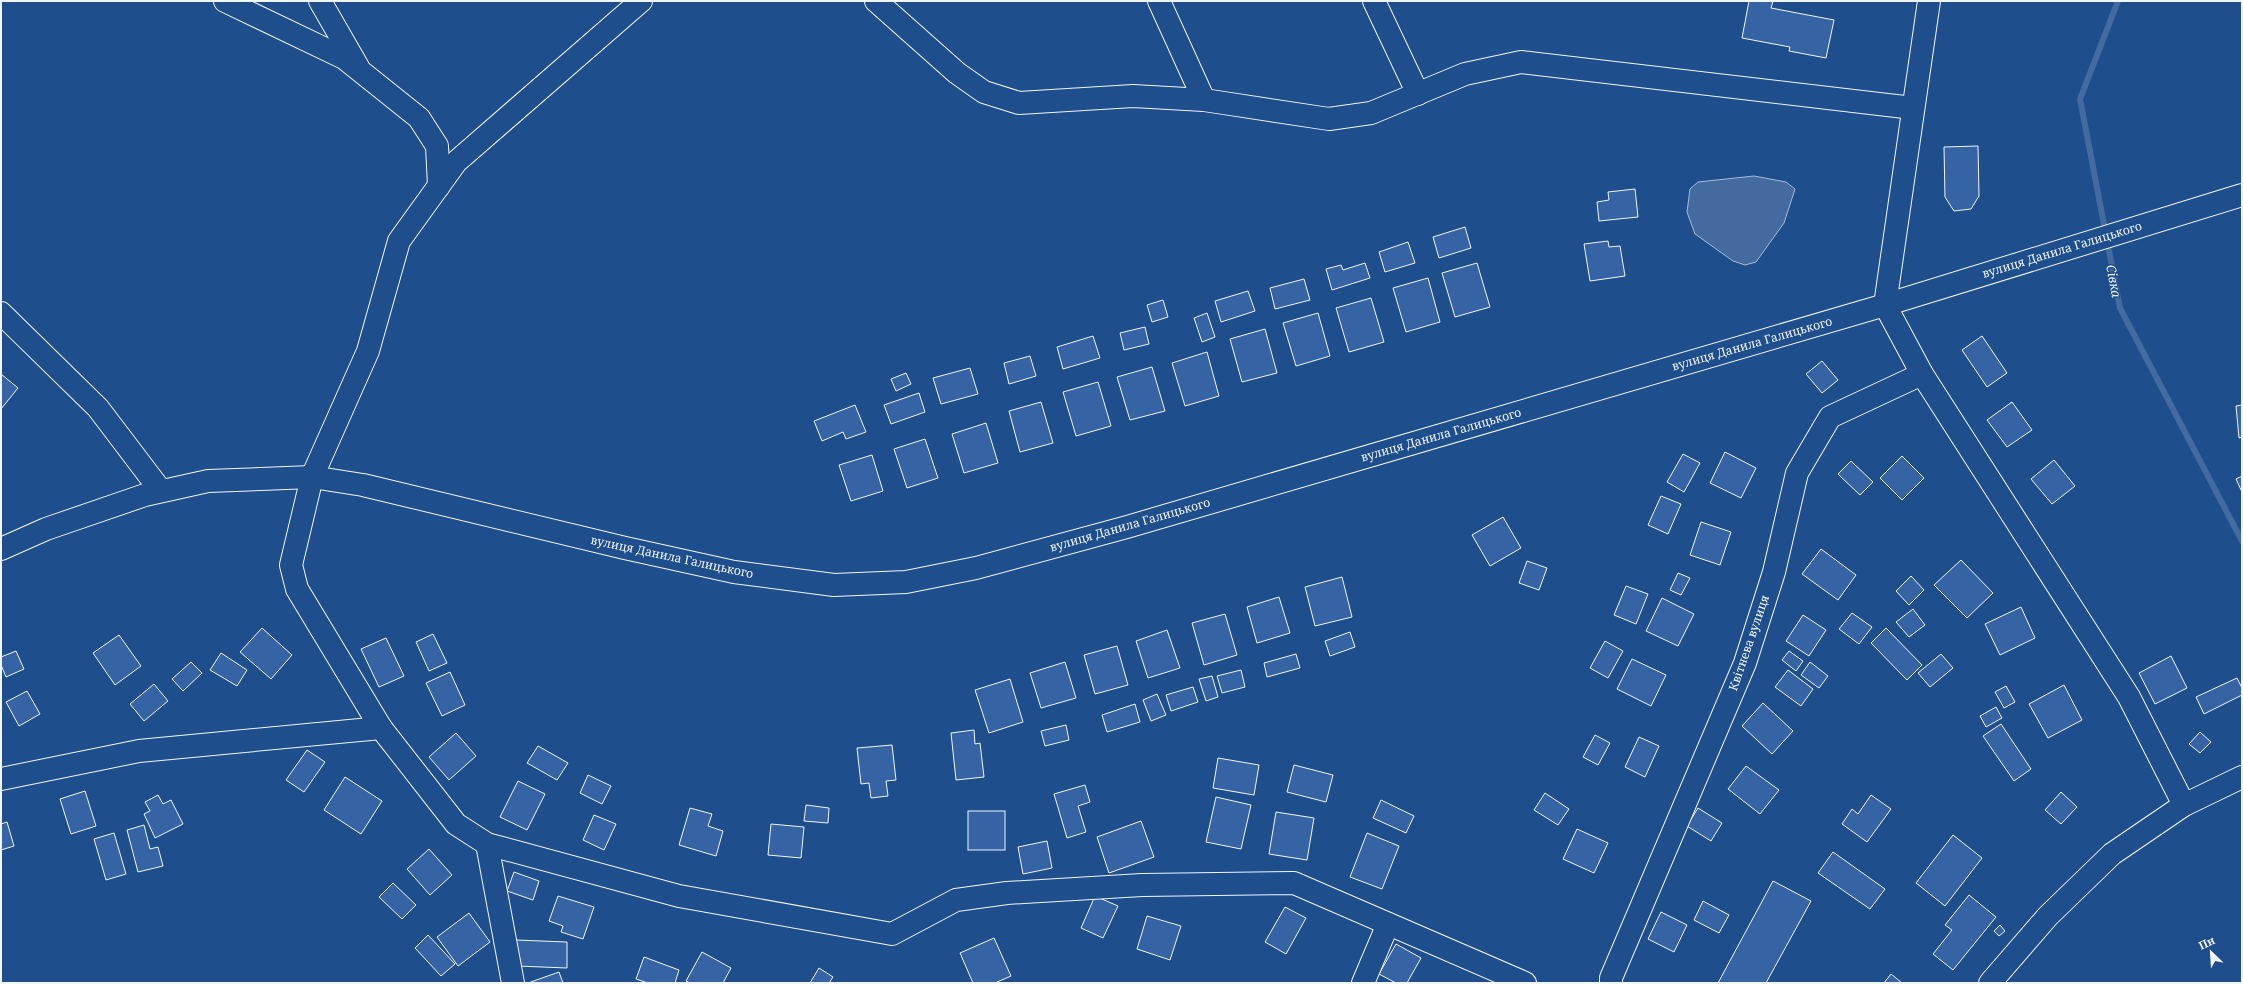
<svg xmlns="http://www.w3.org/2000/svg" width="2243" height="984" font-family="'Noto Serif',serif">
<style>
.water{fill:#446ba0;stroke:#a8bbd7}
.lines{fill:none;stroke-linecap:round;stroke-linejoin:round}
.stream{stroke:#446ba0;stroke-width:6}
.building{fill:#3563a3;stroke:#f2f6ff}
.minor-casing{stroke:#f2f6ff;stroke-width:24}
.major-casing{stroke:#f2f6ff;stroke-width:24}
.minor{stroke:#1f4e8c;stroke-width:22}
.major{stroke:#1f4e8c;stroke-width:22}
.labels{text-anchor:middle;stroke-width:3;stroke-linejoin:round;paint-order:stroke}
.street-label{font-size:12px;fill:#f2f6ff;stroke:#1f4e8c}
.water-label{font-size:13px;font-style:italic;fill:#f2f6ff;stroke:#1f4e8c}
</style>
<rect width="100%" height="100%" fill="#1f4e8c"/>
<polygon class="water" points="1754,176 1786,182 1795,189 1784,223 1756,262 1745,265 1733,261 1695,234 1687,212 1690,189 1698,182"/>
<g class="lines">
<polyline class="stream" points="2118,1 2080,99 2120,308 2242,541"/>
</g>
<g class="building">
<polygon points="1749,1 1773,1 1771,8 1834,20 1826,58 1789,51 1790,47 1742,38"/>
<polygon points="1978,146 1979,196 1971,209 1954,211 1945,197 1944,147"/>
<polygon points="1635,189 1638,217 1599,221 1597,202 1609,200 1608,192"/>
<polygon points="1465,227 1471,248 1439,258 1433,237"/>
<polygon points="1608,241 1609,247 1620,246 1625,276 1590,281 1584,244"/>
<polygon points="1408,242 1415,263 1385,272 1379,252"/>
<polygon points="1365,263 1370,278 1332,290 1326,269 1341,265 1343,270"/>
<polygon points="1477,263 1490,307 1455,317 1442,273"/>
<polygon points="1428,278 1440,322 1406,332 1393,288"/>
<polygon points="1304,279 1310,300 1275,309 1270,288"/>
<polygon points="1248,291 1255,311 1221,322 1215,301"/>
<polygon points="1371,298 1384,342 1349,352 1336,308"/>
<polygon points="1163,300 1168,317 1152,322 1147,305"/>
<polygon points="1207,313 1215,337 1202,342 1194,318"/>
<polygon points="1318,313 1330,356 1296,366 1283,323"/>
<polygon points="1145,327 1149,344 1124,350 1120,333"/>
<polygon points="1265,329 1277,373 1242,382 1230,339"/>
<polygon points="1093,336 1100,358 1063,369 1057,347"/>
<polygon points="1982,336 2007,373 1987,387 1962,350"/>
<polygon points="1207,352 1219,396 1185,406 1172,363"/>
<polygon points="1030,356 1036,376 1009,384 1004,363"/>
<polygon points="1822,361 1838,380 1822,393 1806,374"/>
<polygon points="1152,367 1165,411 1130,420 1117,377"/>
<polygon points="970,368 978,394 941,404 933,378"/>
<polygon points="906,373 911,384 896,391 891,379"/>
<polygon points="1,374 18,388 1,409"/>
<polygon points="1098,382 1111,426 1076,436 1063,392"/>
<polygon points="919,393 925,412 891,424 884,405"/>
<polygon points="1041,402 1053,443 1020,452 1009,411"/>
<polygon points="2012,402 2032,430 2007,447 1987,420"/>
<polygon points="855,405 866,432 846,439 843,432 822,441 814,421"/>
<polygon points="2242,405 2242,437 2239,438 2236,406"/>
<polygon points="986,423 998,463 964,473 952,434"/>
<polygon points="925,439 938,478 907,488 894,449"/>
<polygon points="1725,452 1756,468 1741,498 1710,483"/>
<polygon points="1683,454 1700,463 1684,492 1667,482"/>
<polygon points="872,455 883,491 851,501 839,465"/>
<polygon points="1902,456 1924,478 1902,500 1880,478"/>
<polygon points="2054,460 2075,486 2052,504 2031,479"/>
<polygon points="1851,461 1873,482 1860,495 1838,474"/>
<polygon points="2242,476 2242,492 2236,479"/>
<polygon points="1661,496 1681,504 1668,534 1648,525"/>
<polygon points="1503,517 1521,548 1490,566 1472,535"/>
<polygon points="1701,522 1731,532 1720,565 1690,555"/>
<polygon points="1821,549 1856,575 1838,600 1802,574"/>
<polygon points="1961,560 1993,593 1967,618 1934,585"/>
<polygon points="1527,561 1547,568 1539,590 1519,583"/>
<polygon points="1678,573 1690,578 1681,595 1670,590"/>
<polygon points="1911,576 1924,590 1909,605 1896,591"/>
<polygon points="1342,577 1352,617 1315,626 1305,587"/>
<polygon points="1626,586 1648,594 1636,624 1614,615"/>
<polygon points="1279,597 1290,633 1257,643 1247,607"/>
<polygon points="1662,598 1694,614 1678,646 1646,631"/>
<polygon points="2021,607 2035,638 2000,655 1985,624"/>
<polygon points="1913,609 1925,625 1909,637 1896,622"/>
<polygon points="1852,613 1872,627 1859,644 1839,629"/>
<polygon points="1225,614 1237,655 1204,665 1192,623"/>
<polygon points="1803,615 1826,630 1809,656 1786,641"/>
<polygon points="262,628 292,655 271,679 240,652"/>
<polygon points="1886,628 1922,665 1907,680 1871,643"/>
<polygon points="1167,630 1180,668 1148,678 1136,641"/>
<polygon points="1350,632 1355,647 1330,656 1325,641"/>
<polygon points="433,634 447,663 429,671 416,642"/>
<polygon points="119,635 141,666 115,685 93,653"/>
<polygon points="386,638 404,676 379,687 361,649"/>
<polygon points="1605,641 1623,651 1608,678 1590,668"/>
<polygon points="1117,646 1128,685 1095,694 1084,655"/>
<polygon points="16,651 24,669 6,677 1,665 1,657"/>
<polygon points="1789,651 1803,661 1796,671 1782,660"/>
<polygon points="221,653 247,670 237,686 210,670"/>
<polygon points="1296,654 1300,668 1267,677 1264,663"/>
<polygon points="1941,654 1953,668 1930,687 1918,673"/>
<polygon points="2171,656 2187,688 2155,704 2139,673"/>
<polygon points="1632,659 1666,675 1651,706 1617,689"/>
<polygon points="191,662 202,673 183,691 172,679"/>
<polygon points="1065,662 1076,698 1041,708 1030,673"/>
<polygon points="1810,662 1828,676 1819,688 1801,675"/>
<polygon points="1241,670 1245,687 1222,693 1217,676"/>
<polygon points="1788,670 1813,689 1801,706 1775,687"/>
<polygon points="450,672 465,705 442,716 426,683"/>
<polygon points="1212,676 1218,697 1206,701 1199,679"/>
<polygon points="2237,678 2242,688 2242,695 2204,714 2196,697"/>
<polygon points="1010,679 1023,722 989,733 975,690"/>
<polygon points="154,684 168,701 144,721 130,704"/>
<polygon points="2064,685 2082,720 2048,738 2029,704"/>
<polygon points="2006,686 2015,702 2004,708 1995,692"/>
<polygon points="1193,687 1198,702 1171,711 1166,695"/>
<polygon points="27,691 40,714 19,726 6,702"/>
<polygon points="1157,694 1166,715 1151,721 1143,700"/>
<polygon points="1763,703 1793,731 1772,754 1742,726"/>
<polygon points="1135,704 1140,722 1107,732 1102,715"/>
<polygon points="1996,707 2002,718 1986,727 1980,716"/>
<polygon points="2001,724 2031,769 2014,781 1983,736"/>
<polygon points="1066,725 1069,740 1045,746 1041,731"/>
<polygon points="974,730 975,744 980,743 984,777 956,780 951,733"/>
<polygon points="2200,732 2211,742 2200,753 2189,744"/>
<polygon points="456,733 476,756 449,780 429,757"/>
<polygon points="1595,735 1610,743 1598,765 1583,757"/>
<polygon points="1639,737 1659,746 1645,777 1625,767"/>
<polygon points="892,745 896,780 886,781 888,796 871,798 869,783 861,784 857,748"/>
<polygon points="538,746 568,763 557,780 527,763"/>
<polygon points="307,750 325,762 304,792 286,780"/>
<polygon points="1218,758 1259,765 1254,795 1213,788"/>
<polygon points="1294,765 1333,775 1326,802 1287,792"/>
<polygon points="1746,766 1779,790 1760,814 1728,789"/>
<polygon points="588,775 611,786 602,804 580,793"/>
<polygon points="345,777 382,801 361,834 324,810"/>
<polygon points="518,781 545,794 527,830 500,817"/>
<polygon points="1085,785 1090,802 1078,806 1086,832 1067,838 1054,794"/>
<polygon points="85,791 96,826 71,834 60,799"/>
<polygon points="2061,792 2077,807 2061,824 2045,810"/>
<polygon points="1545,793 1569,809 1558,825 1534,810"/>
<polygon points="158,795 163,804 171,800 183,824 155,838 144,814 150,811 145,802"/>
<polygon points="1871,795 1891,809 1867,842 1842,824 1852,809 1858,814"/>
<polygon points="1216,797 1251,805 1241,849 1206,842"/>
<polygon points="1381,800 1414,816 1406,833 1373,818"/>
<polygon points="806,805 829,808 828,823 804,821"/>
<polygon points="690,808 712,814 708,826 723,831 716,856 679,845"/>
<polygon points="1698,808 1722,823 1711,841 1687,826"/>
<rect x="968" y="811" width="37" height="39"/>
<polygon points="1276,812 1314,818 1307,860 1269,854"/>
<polygon points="594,815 616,824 604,850 583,840"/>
<polygon points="1141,821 1154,857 1109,873 1097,837"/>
<polygon points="7,822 14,846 1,850 1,824"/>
<polygon points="771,824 804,827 801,858 768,855"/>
<polygon points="144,825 150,849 158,847 163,866 138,872 127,830"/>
<polygon points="1577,829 1608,843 1594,873 1563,859"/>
<polygon points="114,833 126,874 106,880 94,839"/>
<polygon points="1367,833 1399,846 1382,889 1350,877"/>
<polygon points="1953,835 1982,858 1945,906 1916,883"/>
<polygon points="1047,841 1052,868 1023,874 1018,847"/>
<polygon points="429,849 452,875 430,895 407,869"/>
<polygon points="1833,852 1885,889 1870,909 1818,873"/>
<polygon points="514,872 539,881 533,900 507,891"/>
<polygon points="1773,881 1811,901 1766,983 1718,983"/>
<polygon points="393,883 416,905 402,919 379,897"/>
<polygon points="1969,895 1996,917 1953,970 1933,954 1952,930 1945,925"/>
<polygon points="558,896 594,907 583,939 561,932 563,926 549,921"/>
<polygon points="1095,896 1118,906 1103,938 1081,928"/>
<polygon points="1703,901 1729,915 1719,933 1694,920"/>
<polygon points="1285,907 1306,918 1286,954 1265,942"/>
<polygon points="1661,912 1687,925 1674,952 1648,939"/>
<polygon points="469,913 490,942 458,966 437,937"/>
<polygon points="1147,916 1181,926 1170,960 1137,949"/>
<polygon points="2000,925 2005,931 1999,936 1994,931"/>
<polygon points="428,935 455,964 441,976 415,948"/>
<polygon points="994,938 1011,976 995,983 973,983 960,953"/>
<polygon points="516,940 567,942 567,968 516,966"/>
<polygon points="1396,944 1421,958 1407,983 1396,983 1379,974"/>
<polygon points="702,952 731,968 723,983 690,983 686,981"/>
<polygon points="644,957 679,970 675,983 648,983 636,979"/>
<polygon points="819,968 833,977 829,983 810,983"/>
<polygon points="559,972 563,983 528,983"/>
<polygon points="1891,974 1902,983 1884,983"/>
</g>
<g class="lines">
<defs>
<g id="minor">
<polyline points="225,1 344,58 419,118 437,146 439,186"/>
<polyline points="320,1 358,67"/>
<polyline points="641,1 456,162 399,241 368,351 312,477 291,565 297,589 381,728 456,824 487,844 679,896 892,934 956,900 1007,893 1142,885 1294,883 1525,983"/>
<polyline points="876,1 957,73 984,92 1019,103 1133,96 1204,100 1329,119 1371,113 1465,74 1521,62 1913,108"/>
<polyline points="1159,1 1204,100"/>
<polyline points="1374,1 1418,94"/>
<polyline points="1929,1 1885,305 1922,374 2129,697 2184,805"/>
<polyline points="1,313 98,408 161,491"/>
<polyline points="1,779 139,751 381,728"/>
<polyline points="487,844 513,983"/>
<polyline points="1363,983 1388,924"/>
<polyline points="1611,983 1611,978 1745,663 1774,572 1797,473 1830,417 1922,374"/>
<polyline points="1990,983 2048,916 2112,854 2184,805 2242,777"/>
</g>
<polyline id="major" points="1,549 46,529 145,495 208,481 312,477 363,485 625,548 734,572 834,585 906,582 976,568 1127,527 1885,305 2242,195"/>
</defs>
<use href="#minor" class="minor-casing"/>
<use href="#major" class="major-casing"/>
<use href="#minor" class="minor"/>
<use href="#major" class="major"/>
</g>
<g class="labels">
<g class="street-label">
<text transform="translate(2062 250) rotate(-17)" y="4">вулиця Данила Галицького</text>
<text transform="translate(1752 344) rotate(-16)" y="4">вулиця Данила Галицького</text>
<text transform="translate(1441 435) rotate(-16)" y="4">вулиця Данила Галицького</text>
<text transform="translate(1130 525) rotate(-16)" y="4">вулиця Данила Галицького</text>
<text transform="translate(672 557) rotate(12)" y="4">вулиця Данила Галицького</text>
<text transform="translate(1749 643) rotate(-71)" y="4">Квітнева вулиця</text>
</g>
<g class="water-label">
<text transform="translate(2114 281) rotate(79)" y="5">Сівка</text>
</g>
</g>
<rect width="2243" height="984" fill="none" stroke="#f2f6ff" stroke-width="4"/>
<g transform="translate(2211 952) rotate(335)" stroke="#1f4e8c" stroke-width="3" paint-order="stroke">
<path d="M0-3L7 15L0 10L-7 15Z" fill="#f2f6ff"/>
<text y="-6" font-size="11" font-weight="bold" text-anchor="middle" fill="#f2f6ff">Пн</text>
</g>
</svg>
